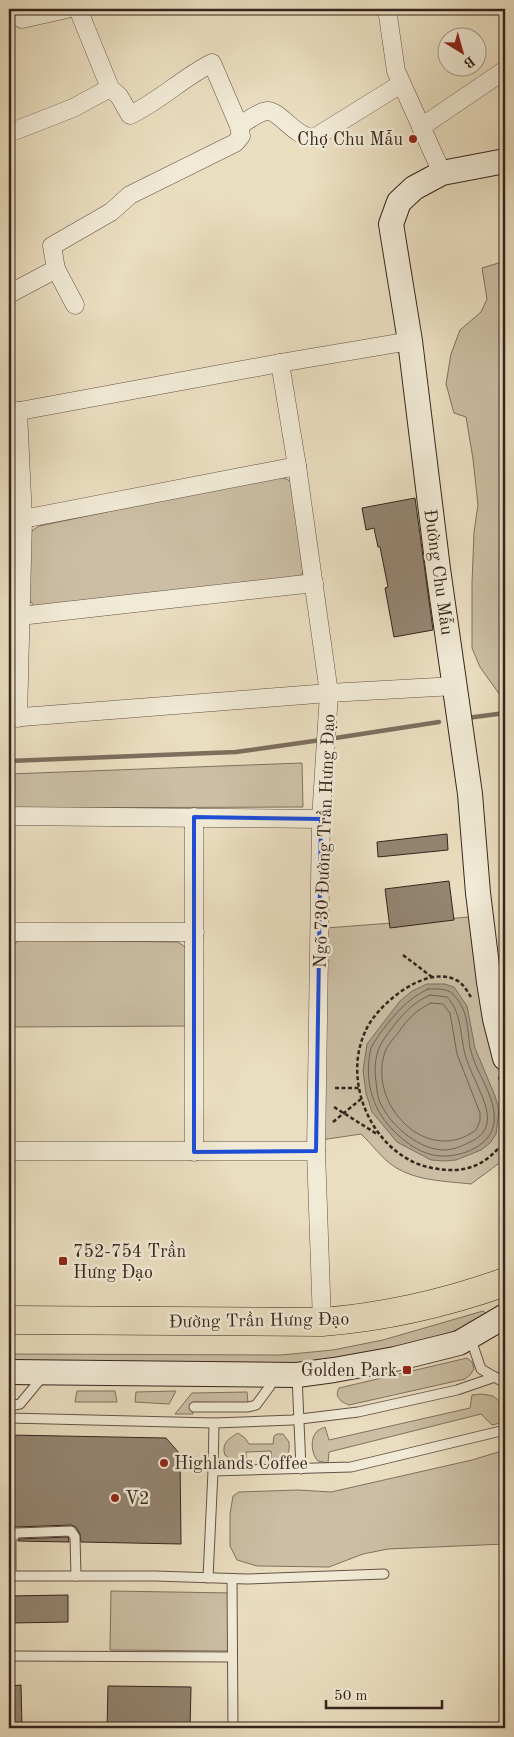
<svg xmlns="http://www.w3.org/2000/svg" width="514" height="1737" font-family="'Old Standard TT',serif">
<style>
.green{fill:#cbbea4;stroke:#807160}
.water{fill:#ad9f89;stroke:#7d6e5e}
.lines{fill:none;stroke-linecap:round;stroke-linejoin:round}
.shore{stroke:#726253;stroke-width:1}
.stream{stroke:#7d6e5e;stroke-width:4.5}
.building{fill:#948572;stroke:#36241d}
.lane-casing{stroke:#635246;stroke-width:11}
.street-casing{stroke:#635246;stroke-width:19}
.secondary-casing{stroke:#36241d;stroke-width:26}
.highway-casing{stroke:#36241d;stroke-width:29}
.path{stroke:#36241d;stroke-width:2.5;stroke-dasharray:4 2.5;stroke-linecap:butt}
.lane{stroke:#f1ead6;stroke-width:9}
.street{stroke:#f1ead6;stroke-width:18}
.secondary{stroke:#f1ead6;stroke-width:24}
.highway{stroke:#eadec0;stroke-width:28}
.marked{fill:none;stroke:#1d4ed8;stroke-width:4;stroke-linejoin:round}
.poi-dot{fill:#8f2418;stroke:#f1ead6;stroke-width:2}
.labels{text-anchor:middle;stroke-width:5;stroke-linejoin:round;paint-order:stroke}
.poi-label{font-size:18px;fill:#36241d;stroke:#f1ead6;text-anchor:start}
.street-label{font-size:18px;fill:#36241d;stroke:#f1ead6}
</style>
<rect width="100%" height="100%" fill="#eadec0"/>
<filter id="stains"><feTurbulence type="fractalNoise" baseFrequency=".004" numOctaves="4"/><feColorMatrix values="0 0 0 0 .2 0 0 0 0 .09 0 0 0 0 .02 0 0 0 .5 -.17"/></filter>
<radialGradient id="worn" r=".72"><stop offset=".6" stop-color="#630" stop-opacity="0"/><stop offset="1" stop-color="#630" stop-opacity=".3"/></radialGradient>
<g class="green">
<polygon points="505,261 505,702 480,667 472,648 472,583 474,532 478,505 473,459 466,417 454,413 446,384 451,354 460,330 481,312 487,299 482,268"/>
<path d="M273,477C283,477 288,478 295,486L303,573L298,577L35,607L28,598L26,535L39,526Z"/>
<polygon points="302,763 303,807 9,808 9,774"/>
<path d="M470,917L493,1029L505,1076V1159L471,1184C445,1181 417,1181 395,1167C382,1159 372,1144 361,1134L321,1140L326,928Z"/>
<polygon points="19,940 178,942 188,949 188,1026 9,1027 9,950"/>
<polygon points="483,1311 487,1314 457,1330 439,1336 389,1350 318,1362 267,1367 9,1367 9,1354 281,1355 333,1350 383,1340"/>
<path d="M467,1358L472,1362L474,1369L470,1375L465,1379L349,1405C341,1402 334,1397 339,1388Z"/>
<polygon points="77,1391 115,1391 117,1402 75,1402"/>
<polygon points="176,1391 169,1404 135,1402 136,1392"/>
<polygon points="247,1392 248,1403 193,1402 193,1414 175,1414 192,1393"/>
<path d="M482,1394L493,1396L504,1405C507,1417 504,1423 492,1425L481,1414L329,1452L328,1463L318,1461C312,1455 310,1441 315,1434C317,1430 321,1429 325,1427L329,1440L470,1408L472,1395Z"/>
<path d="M238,1433L245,1438L249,1444H273L274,1436L277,1434H283L289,1442C290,1455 286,1463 272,1465L271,1451L246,1452V1458L241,1464L235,1463L225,1455C221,1444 229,1438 238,1433Z"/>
<polygon points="505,1450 505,1544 388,1549 363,1554 329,1567 257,1566 237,1560 230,1546 230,1514 233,1496 239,1492 298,1490 331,1492 472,1460"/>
<polygon points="111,1591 233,1593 232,1651 110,1650"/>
</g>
<polygon class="water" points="427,984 445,984 454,987 467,1006 475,1048 495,1096 499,1110 496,1134 490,1143 481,1150 456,1160 444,1161 431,1160 397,1142 372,1112 366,1093 363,1071 367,1044 400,1001 412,991"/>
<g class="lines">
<g class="shore">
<path d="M428,989C436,989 447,988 453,994C456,998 460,1002 462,1007C468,1018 468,1035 470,1047C475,1073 497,1096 494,1123C491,1148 455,1160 433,1155C418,1152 402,1140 392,1129C371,1107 364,1078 371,1048C373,1043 378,1037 381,1032C396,1013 406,1000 428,989Z"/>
<path d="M430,995L447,997C461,1012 460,1031 464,1050C467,1064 474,1077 479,1089C489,1111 495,1132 468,1143C460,1147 452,1150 443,1150C419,1149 394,1128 383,1108C378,1101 377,1091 376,1082C374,1067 375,1052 384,1039C397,1021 409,1004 430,995Z"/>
<path d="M431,1003L443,1004L450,1013L457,1054L480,1113V1121L476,1130C426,1167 367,1103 385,1052C387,1046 393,1039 398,1033C407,1020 416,1010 431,1003Z"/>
</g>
<g class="stream">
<polyline points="467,718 505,713"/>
<polyline points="329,739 439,722"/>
<polyline points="9,761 236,752 321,740"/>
</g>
</g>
<g class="building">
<polygon points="415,498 433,630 394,637 385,588 388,587 380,547 378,547 374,528 366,530 362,508"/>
<polygon points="447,834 448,850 378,857 377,842"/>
<polygon points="449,881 454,920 390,928 385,889"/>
<polygon points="9,1435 166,1438 180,1454 181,1544 81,1542 80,1534 76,1527 71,1525 16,1527 9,1532"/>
<polygon points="68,1537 69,1542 18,1541 19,1539"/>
<polygon points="68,1595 68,1622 11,1623 11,1596"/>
<polygon points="21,1685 22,1728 9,1728 9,1686"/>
<polygon points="108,1686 191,1687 190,1728 107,1728"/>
</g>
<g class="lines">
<defs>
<g id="lane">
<polyline points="470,1337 481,1369 505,1383"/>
<polyline points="297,1375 301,1469"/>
<polyline points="495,1377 457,1390 358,1412 292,1420 214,1423 213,1471 351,1467 505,1430"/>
<polyline points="9,1406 20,1404 44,1375"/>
<polyline points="194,1407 248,1407 256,1405 270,1386 269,1375"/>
<polyline points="9,1418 214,1423"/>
<polyline points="9,1576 155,1576 247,1579 384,1574"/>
<polyline points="11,1576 11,1539 16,1533 71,1531 75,1537 76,1576"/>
<polyline points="208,1578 213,1471"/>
<polyline points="232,1579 233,1728"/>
<polyline points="9,1656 232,1657"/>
</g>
<g id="street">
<polyline points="387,9 396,71 442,173"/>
<polyline points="22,19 67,9"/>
<path d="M110,88L119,96L130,115C160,101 182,78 212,63L239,126"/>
<polyline points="421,127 505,70"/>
<polyline points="9,133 73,108 110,88 78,9"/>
<polyline points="56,269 75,305"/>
<path d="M9,294L56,269L52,246L111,212L130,195L235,143L241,136L239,126C247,121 258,112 267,111C280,110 294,137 314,138L401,84"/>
<polyline points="280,363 297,466 329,693 321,819 316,1151 322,1322"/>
<polyline points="9,413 280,363 410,341"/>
<polyline points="23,519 297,466"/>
<polyline points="20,616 314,583"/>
<polyline points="9,718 329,693 455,686"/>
<polyline points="18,718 23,519 18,411"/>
<polyline points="9,816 321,819"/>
<polyline points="9,932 195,932"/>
<polyline points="9,1151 316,1151"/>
<polyline points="194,1152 194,817"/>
</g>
<g id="secondary">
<polyline points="505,161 442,173 414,188 399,202 391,224 410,341 438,569 470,794 478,893 489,982 495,1019 505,1058"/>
<polyline points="9,1372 297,1375 334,1370 395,1359 459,1343 505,1316"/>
</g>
<path id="highway" d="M9,1320L322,1322C384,1317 446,1303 505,1282"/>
</defs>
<use href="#lane" class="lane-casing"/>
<use href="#street" class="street-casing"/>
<use href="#secondary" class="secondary-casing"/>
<use href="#highway" class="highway-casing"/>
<g class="path">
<polyline points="403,955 432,977"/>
<path d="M471,997C467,991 463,983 456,980C426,964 376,1005 365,1032C341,1085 375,1157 432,1168C465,1174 485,1167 505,1140"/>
<polyline points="499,1077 505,1094"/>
<polyline points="335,1088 359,1088"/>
<polyline points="334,1107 377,1134"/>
<polyline points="333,1122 361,1099"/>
</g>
<use href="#lane" class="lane"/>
<use href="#street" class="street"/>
<use href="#secondary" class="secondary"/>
<use href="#highway" class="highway"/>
</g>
<path class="marked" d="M194,817L321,819L316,1151L194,1152Z"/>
<g class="poi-dot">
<circle cx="413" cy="139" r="5"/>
<rect x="58" y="1256" width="10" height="10" rx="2.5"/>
<rect x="402" y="1365" width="10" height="10" rx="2.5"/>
<circle cx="164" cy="1463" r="5"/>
<circle cx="115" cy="1498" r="5"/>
</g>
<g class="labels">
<g class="poi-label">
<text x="403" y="145" text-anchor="end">Chợ Chu Mẫu</text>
<text x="73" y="1257">752-754 Trần<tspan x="73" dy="21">Hưng Đạo</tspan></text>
<text x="397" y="1376" text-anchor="end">Golden Park</text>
<text x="174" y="1469">Highlands Coffee</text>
<text x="125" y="1504">V2</text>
</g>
<g class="street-label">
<text transform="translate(439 572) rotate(82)" y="6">Đường Chu Mẫu</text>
<text transform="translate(324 841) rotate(-88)" y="6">Ngõ 730 Đường Trần Hưng Đạo</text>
<text transform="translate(259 1320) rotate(-1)" y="6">Đường Trần Hưng Đạo</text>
</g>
</g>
<rect width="514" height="1737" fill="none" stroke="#eadec0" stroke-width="30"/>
<rect x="10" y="10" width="494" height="1717" fill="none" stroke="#36241d" stroke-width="2.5"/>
<rect x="15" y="15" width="484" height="1707" fill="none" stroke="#36241d"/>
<g transform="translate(462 52) rotate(143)"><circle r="24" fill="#f1ead6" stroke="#a69b8c"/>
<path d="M0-4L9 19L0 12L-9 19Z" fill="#8f2418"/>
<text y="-8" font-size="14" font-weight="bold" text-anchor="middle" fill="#36241d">B</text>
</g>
<path d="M326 1700v8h116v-8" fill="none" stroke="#36241d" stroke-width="2.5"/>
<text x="334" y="1700" font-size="15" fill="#36241d" stroke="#f1ead6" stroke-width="4" paint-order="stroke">50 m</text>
<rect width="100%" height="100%" filter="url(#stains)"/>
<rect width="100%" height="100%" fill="url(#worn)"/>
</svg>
